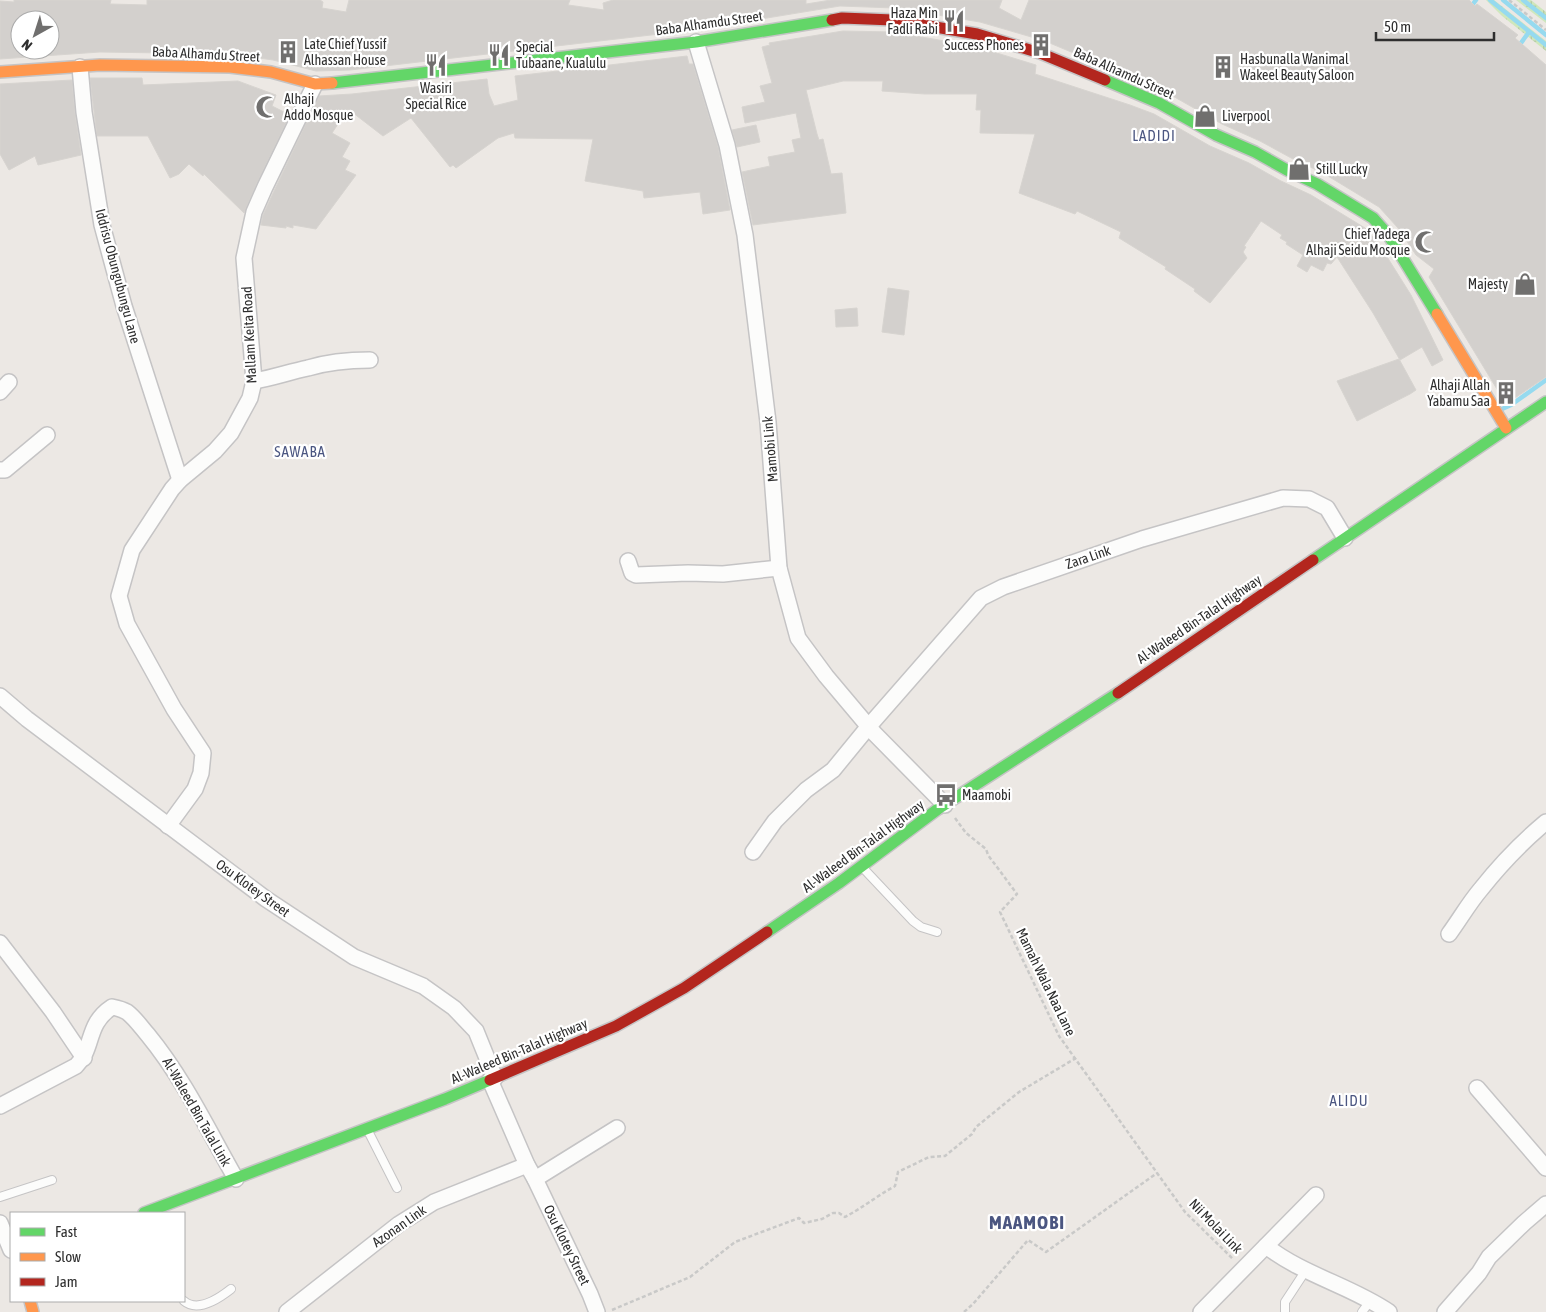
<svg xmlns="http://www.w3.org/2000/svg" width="1546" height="1312" font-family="'Asap Condensed',sans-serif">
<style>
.wetland{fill:url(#wetland-marsh)}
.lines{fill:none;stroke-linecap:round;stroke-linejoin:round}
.stream{stroke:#96daef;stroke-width:4.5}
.building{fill:#d3d0cd;stroke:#d7d4d0;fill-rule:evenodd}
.lane-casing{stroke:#c5c4c5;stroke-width:10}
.street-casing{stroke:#c5c4c5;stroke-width:18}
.fast-casing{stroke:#c5c4c5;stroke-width:14}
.slow-casing{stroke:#c5c4c5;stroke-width:14}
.jam-casing{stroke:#c5c4c5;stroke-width:14}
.path{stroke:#c9c9c8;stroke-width:2.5;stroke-dasharray:4 2.5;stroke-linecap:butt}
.lane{stroke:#fcfcfb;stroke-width:8}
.street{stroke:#fcfcfb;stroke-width:15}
.fast{stroke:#63d668;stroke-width:11}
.slow{stroke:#ff974d;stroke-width:11}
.jam{stroke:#b3261e;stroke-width:11}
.labels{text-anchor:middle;stroke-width:4.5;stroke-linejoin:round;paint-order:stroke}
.poi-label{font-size:14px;fill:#2e2e2e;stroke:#fff;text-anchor:start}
.street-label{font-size:14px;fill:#2e2e2e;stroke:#fff}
.neighbourhood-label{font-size:15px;letter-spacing:1px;fill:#4b5681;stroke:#fff}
.district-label{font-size:19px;font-weight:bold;letter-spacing:1px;fill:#4b5681;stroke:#fff}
</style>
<defs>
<pattern id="wetland-marsh" width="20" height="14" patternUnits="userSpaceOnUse" patternTransform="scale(1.25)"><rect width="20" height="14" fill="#cfe7bc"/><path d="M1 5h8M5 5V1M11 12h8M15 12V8" fill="none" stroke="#b2c6a2"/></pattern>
</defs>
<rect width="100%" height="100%" fill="#ece8e4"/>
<g class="wetland">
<polygon points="1486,0 1494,0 1546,41 1546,51 1502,16"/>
<polygon points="1516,0 1531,0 1546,12 1546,23"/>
</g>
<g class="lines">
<g class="stream">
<polyline points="1490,0 1546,45"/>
<polyline points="1503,0 1546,35"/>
<polyline points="1523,0 1546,18"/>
<polyline points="1470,8 1476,0"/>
<polyline points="1518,47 1529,32"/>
<polyline points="1502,409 1511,405 1546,380"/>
</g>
</g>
<g class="building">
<path d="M14,0H111L110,4L147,5V0H320L323,2L322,8L346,12L349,0H570L568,5L604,10L603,3L613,0H806V4L831,0H1002L999,8L1021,20L1029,0H1469L1475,6L1477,4L1518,35L1515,38L1546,65V377L1506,404L1429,277L1434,269L1416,255L1398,228L1379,207L1323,173L1293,159L1260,141L1222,124L1164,91L1045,41L980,22L895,8L840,6L694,30L350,70L316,71L273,60L230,54L100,52L0,59V1L14,2ZM20,20H50V50H20Z"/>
<polygon points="843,31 892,32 974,46 1036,65 1035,74 1130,105 1154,114 1210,146 1249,163 1281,181 1311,195 1365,228 1379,244 1411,295 1443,360 1432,366 1422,347 1400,360 1373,313 1337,257 1331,264 1327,263 1323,271 1311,265 1307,272 1297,266 1303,255 1286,244 1287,242 1280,238 1282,235 1261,221 1244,246 1246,247 1243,252 1247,258 1210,303 1194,291 1195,289 1165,269 1166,267 1119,238 1121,232 1077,211 1075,214 1019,193 1035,134 980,133 981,110 976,110 977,94 925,94 882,91 883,81 843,81 806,90 817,134 819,140 823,139 831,174 842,173 846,213 753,225 742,172 770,166 768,157 795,152 792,140 801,138 796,113 745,123 742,107 765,102 760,86 772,83 762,47 770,45 769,43"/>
<polygon points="687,56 689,64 693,64 718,147 730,210 703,214 700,192 644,198 643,191 585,181 593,139 515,138 514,133 498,138 456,168 453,165 450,167 411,118 383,136 348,109 332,133 350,143 342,157 350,161 345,170 356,175 316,229 293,225 293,228 286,226 286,228 261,225 263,215 274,191 319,96 352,94 487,79 489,94 494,106 518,100 515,76"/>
<polygon points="90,78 142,78 143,85 238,81 276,95 272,106 290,115 257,183 244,213 204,174 203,176 189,164 179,174 170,178 148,136 97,136"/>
<polygon points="72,80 75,113 81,155 38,165 35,156 9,170 0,154 0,84"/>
<polygon points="756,125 760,142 737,147 732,130"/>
<polygon points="888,288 909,291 904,335 882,332"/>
<polygon points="857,308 858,326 836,327 835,310"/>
<polygon points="1399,359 1416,390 1410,394 1357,421 1337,381"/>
</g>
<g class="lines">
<defs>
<g id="lane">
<polyline points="863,868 913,921 921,927 937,932"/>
<polyline points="367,1129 397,1188"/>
<polyline points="0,1197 52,1180"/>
<path d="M184,1301C197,1312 217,1300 231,1289"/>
<polyline points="1285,1312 1285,1302 1306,1270"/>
<polyline points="1362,1312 1371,1300"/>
</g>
<g id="street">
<polyline points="696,42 727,145 745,235 768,422 779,568 798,638 826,676 874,733 945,805"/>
<polyline points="80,67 84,112 102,225 124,306 180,480"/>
<path d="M254,381C272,378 289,372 308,368C328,362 349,360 370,360"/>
<polyline points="0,392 9,382"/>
<polyline points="0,470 5,470 47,435"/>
<polyline points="628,561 632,573 636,575 688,573 723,574 779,568"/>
<polyline points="0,696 27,719 266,899 354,957 423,986 454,1008 476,1031 495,1078"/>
<polyline points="168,826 195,789 201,773 203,753 174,709 127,624 119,596 132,550 172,489 180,480 215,451 231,433 250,398 254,381 244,258 254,212 265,187 315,84"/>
<polyline points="753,852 775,821 806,790 833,770 869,726 981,598 1003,587 1142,539 1283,498 1309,499 1327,508 1345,538"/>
<path d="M1449,934C1460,919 1469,903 1481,889C1500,865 1522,842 1546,822"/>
<polyline points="0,943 53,1012 84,1058"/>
<polyline points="490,1080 527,1165 535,1179 590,1294 597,1312"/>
<polyline points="1477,1088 1546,1168"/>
<path d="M0,1106L76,1066C95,1047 85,1025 112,1007C117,1008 122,1009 127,1012C135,1018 141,1027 148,1035C184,1079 208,1130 236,1179"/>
<polyline points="535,1179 617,1128"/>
<polyline points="0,1223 11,1250"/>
<path d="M1266,1246C1303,1275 1351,1286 1389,1312"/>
<polyline points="287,1312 399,1224 434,1202 527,1165"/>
<polyline points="1201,1312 1316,1195"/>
<polyline points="1445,1312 1479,1273 1489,1257 1524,1223 1546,1204"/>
</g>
<g id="fast">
<polyline points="1105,80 1159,103 1216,135 1255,152 1287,170 1317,184 1373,218 1389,236 1437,314"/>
<polyline points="332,83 696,42 832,20"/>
<polyline points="1313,560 1546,402"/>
<polyline points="767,932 839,883 938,809 1118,693"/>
<polyline points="144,1213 445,1099 490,1080"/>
</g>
<g id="slow">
<polyline points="0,72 100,65 230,67 271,72 315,84 332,83"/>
<polyline points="1437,314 1506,428"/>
<polyline points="30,1301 33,1312"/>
</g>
<g id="jam">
<polyline points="832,20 842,18 893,20 977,34 1040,53 1105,80"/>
<polyline points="1118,693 1313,560"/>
<polyline points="490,1080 616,1026 684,988 767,932"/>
</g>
</defs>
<use href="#lane" class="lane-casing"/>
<use href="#street" class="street-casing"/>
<use href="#fast" class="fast-casing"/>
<use href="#slow" class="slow-casing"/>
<use href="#jam" class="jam-casing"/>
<g class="path">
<polyline points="1509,0 1546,30"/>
<polyline points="955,818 966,833 986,849 988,855 1017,894 1000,912 1059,1036 1185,1212 1233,1259"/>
<path d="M612,1310L690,1277L735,1242L799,1218L804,1223L822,1219L833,1213H839L845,1217C862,1208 877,1196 895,1186L898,1172L929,1157L945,1156L972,1134L976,1127L1019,1092L1076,1058"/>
<polyline points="964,1312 973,1304 1028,1240 1046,1252 1157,1173"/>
</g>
<use href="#lane" class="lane"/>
<use href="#street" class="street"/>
<use href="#fast" class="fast"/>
<use href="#slow" class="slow"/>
<use href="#jam" class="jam"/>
</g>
<defs>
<symbol id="restaurant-bare" viewBox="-9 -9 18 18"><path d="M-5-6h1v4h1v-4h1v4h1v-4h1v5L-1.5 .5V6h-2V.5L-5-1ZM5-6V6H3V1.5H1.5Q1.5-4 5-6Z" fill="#706f6e" stroke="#fff" stroke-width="2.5" paint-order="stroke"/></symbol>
<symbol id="building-bare" viewBox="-9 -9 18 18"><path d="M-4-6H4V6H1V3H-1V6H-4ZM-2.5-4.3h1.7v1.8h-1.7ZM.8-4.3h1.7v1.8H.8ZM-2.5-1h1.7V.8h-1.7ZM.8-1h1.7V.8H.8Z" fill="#706f6e" stroke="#fff" stroke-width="2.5" paint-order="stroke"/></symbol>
<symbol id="mosque-bare" viewBox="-9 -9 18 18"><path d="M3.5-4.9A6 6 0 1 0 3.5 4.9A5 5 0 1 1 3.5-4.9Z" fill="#706f6e" stroke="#fff" stroke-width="2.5" paint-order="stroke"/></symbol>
<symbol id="shop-bare" viewBox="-9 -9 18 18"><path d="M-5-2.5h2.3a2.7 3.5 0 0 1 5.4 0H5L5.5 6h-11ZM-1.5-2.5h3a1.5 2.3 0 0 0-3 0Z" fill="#706f6e" stroke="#fff" stroke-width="2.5" paint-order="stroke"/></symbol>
<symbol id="bus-bare" viewBox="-9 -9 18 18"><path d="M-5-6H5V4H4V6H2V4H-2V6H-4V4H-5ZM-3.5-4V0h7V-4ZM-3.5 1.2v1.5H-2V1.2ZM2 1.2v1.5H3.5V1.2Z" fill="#706f6e" stroke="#fff" stroke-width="2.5" paint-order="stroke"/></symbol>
</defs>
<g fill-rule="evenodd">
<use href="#restaurant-bare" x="938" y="5" width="32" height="32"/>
<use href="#building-bare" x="1025" y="29" width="32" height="32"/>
<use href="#building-bare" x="272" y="36" width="32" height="32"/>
<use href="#restaurant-bare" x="483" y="39" width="32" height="32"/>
<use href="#restaurant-bare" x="420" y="49" width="32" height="32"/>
<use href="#building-bare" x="1207" y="51" width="32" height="32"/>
<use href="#mosque-bare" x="251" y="91" width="32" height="32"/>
<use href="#shop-bare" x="1189" y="100" width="32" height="32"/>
<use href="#shop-bare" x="1283" y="153" width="32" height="32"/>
<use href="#mosque-bare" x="1410" y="226" width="32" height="32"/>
<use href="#shop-bare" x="1509" y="268" width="32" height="32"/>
<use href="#building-bare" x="1490" y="377" width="32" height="32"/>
<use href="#bus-bare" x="930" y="779" width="32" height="32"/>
</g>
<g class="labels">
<g class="poi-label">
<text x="938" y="18" text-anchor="end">Haza Min<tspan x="938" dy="16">Fadli Rabi</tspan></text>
<text x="304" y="49">Late Chief Yussif<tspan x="304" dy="16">Alhassan House</tspan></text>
<text x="1024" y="50" text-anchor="end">Success Phones</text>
<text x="516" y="52">Special<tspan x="516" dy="16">Tubaane, Kualulu</tspan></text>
<text x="1240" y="64">Hasbunalla Wanimal<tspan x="1240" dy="16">Wakeel Beauty Saloon</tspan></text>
<text x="436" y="93" text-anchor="middle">Wasiri<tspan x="436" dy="16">Special Rice</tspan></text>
<text x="284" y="104">Alhaji<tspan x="284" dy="16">Addo Mosque</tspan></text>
<text x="1222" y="121">Liverpool</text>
<text x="1316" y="174">Still Lucky</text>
<text x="1410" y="239" text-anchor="end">Chief Yadega<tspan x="1410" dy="16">Alhaji Seidu Mosque</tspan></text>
<text x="1508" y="289" text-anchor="end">Majesty</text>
<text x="1490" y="390" text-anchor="end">Alhaji Allah<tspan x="1490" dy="16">Yabamu Saa</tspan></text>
<text x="962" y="800">Maamobi</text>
</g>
<g class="street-label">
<text transform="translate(709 23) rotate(-8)" y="5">Baba Alhamdu Street</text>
<text transform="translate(206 54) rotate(3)" y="5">Baba Alhamdu Street</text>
<text transform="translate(1124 73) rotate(24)" y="5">Baba Alhamdu Street</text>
<text transform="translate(118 276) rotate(75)" y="5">Iddrisu Obungubungu Lane</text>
<text transform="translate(249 335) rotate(-93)" y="5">Mallam Keita Road</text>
<text transform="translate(770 449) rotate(-95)" y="5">Mamobi Link</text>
<text transform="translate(1088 557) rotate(-19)" y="5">Zara Link</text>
<text transform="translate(1199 619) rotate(-34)" y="5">Al-Waleed Bin-Talal Highway</text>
<text transform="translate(863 846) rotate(-36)" y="5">Al-Waleed Bin-Talal Highway</text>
<text transform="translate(253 888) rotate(36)" y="5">Osu Klotey Street</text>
<text transform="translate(1046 982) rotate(64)" y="5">Mamah Wala Naa Lane</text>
<text transform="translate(519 1051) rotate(-23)" y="5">Al-Waleed Bin-Talal Highway</text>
<text transform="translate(197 1112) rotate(60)" y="5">Al-Waleed Bin Talal Link</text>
<text transform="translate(399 1226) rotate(-35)" y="5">Azonan Link</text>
<text transform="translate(1216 1226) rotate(46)" y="5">Nii Molai Link</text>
<text transform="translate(567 1245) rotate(64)" y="5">Osu Klotey Street</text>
</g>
<g class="neighbourhood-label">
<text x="1154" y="141">LADIDI</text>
<text x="300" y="457">SAWABA</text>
<text x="1349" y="1106">ALIDU</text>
</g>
<g class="district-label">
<text x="1027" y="1229">MAAMOBI</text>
</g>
</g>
<rect x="10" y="1212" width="175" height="90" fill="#ffffff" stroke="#ababab"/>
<rect x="20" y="1228" width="25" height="8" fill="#63d668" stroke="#ababab"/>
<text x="55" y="1237" font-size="15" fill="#2e2e2e">Fast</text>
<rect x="20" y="1253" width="25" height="8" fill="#ff974d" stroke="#ababab"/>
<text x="55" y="1262" font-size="15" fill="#2e2e2e">Slow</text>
<rect x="20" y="1278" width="25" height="8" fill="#b3261e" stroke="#ababab"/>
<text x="55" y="1287" font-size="15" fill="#2e2e2e">Jam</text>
<g transform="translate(35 35) rotate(219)"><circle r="24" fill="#ffffff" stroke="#ababab"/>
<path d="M0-4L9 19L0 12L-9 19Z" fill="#706f6e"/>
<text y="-8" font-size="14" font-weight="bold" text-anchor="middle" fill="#2e2e2e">N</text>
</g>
<path d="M1376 32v8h118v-8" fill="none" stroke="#2e2e2e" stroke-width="2.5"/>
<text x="1384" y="32" font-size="15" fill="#2e2e2e" stroke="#ffffff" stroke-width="4" paint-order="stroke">50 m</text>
</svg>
